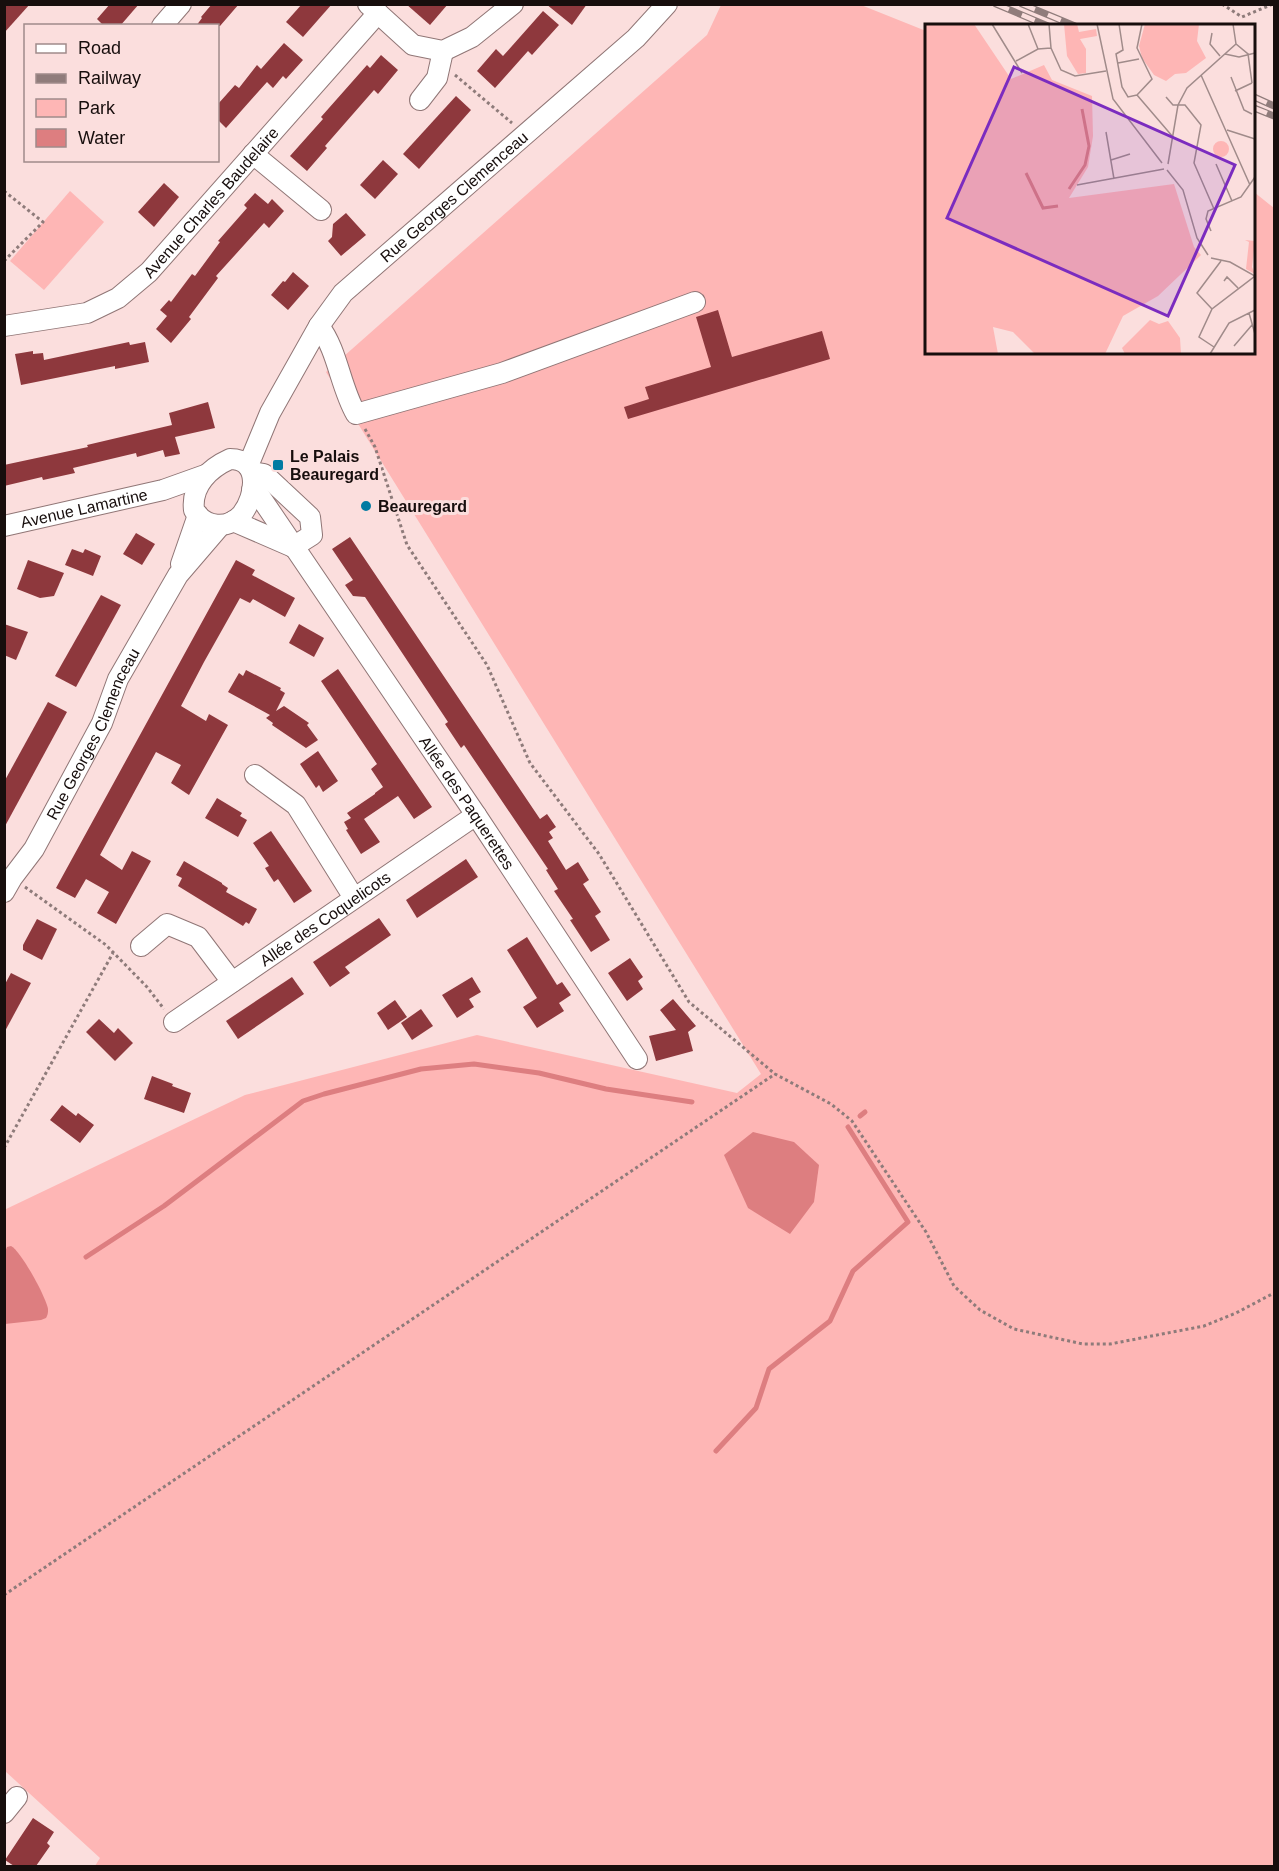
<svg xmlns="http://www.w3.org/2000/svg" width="1279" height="1871" font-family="Arial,sans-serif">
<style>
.green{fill:#feb6b5}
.water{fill:#dd7e80}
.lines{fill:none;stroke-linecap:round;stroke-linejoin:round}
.stream{stroke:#dd7e80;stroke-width:5}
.building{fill:#8e383d}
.minor-casing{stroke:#907676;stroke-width:22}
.path{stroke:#8e7b7a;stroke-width:3;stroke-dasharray:3 3;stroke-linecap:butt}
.minor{stroke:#fff;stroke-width:20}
.rail-casing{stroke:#907c7b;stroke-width:7}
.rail{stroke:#fbdedd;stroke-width:4.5;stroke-dasharray:14;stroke-linecap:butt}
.poi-dot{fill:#017ba2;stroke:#fbdedd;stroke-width:2}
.labels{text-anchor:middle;stroke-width:6;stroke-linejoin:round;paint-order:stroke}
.street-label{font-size:16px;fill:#170e0d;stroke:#fbdedd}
.poi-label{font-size:16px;font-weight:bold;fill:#170e0d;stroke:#fbdedd;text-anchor:start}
.inset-river{fill:none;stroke:#dd7e80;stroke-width:3}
.inset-road{fill:none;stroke:#a08b8a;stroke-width:1.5}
.view{fill:#7b2cbf;fill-opacity:0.15;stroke:#7b2cbf;stroke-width:3}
.inset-edge{fill:none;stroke:#170e0d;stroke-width:3}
</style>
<rect width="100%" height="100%" fill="#fbdedd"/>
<g class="green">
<polygon points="721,5 861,5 926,31 926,352 1254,352 1254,192 1274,208 1274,1866 95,1866 100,1858 5,1771 4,1210 245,1095 477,1035 737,1093 761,1074 326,372 707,35"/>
<polygon points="70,191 104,222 44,290 10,261"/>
</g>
<g class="water">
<polygon points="753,1132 794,1142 819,1165 814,1202 790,1234 748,1208 724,1155"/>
<path d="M11,1246C21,1251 46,1297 48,1309C48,1313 48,1314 46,1318L41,1320L5,1324V1252L7,1247Z"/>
</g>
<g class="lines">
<g class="stream">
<polyline points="860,1116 865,1112"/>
<polyline points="86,1257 164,1206 303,1101 324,1094 421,1069 474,1064 539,1073 606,1089 692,1102"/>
<polyline points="716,1451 756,1408 769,1369 830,1321 853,1271 908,1222 848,1127"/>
</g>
</g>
<g class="building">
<polygon points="4,4 30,4 4,33"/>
<polygon points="110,4 139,4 120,26 104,26 97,19"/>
<polygon points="212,4 239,4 220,26 196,26 202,18 201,17"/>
<polygon points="302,4 332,4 303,37 286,22"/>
<polygon points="406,4 448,4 430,25"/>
<polygon points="546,4 587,4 572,25"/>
<polygon points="543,11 559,25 532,55 528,51 495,88 477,71 496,49 503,56"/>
<polygon points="284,43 303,60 286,79 283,76 273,88 267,82 226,128 218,120 218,104 235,85 239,88 257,65 261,69"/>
<polygon points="381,55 398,70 378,94 374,90 325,146 327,148 307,171 290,156 323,119 321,117 367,65 370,68"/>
<polygon points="456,96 471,110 419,169 403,154"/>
<polygon points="383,160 398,174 375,199 360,185"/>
<polygon points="164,183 179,197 154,227 138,212"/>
<polygon points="255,193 268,204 272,199 284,211 269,228 264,223 216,276 218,278 189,317 191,319 171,343 156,329 167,316 160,310 169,300 171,302 192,274 195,276 220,242 218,241 247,208 244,205"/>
<polygon points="346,213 366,235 341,256 328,241 332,237 333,224"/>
<polygon points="293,272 309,286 288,310 271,295 283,281 285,282"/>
<polygon points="718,310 732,357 822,331 830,359 628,419 624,407 649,399 645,387 711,367 696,317"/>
<polygon points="129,342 130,345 145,342 149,362 115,369 115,366 21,385 15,354 33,351 33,354 43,353 44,360"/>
<polygon points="208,402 215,428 175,437 180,454 165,457 163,450 137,457 136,453 73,468 75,473 43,480 42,477 4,486 4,465 88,447 87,445 172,425 169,413"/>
<polygon points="136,533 155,544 142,565 123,554"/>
<polygon points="350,537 540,819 547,814 556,827 549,832 553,838 548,841 566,870 578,862 589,880 583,884 601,912 595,916 610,940 591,952 570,920 573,919 554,891 558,889 546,870 548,869 464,745 461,748 445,724 448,722 365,597 353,596 345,585 353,580 332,549"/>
<polygon points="72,549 83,553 85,549 101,556 93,576 65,565"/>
<polygon points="28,560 64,573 54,596 40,598 17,589"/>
<polygon points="236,560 255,570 252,575 295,598 285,617 253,599 250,603 240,598 204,662 181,706 206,721 209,714 228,725 189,795 171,783 181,765 156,752 100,855 122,870 132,851 151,861 116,924 97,913 109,892 86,879 75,898 56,888"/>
<polygon points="101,595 121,605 76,687 55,676"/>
<polygon points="4,624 28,632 16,660 4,655"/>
<polygon points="299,624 324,638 314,657 289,643"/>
<polygon points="338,669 432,807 414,819 398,796 364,819 380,842 361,854 346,830 348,829 344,822 351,818 347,813 375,794 375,793 383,787 371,769 377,764 321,681"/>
<polygon points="246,670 281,688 280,690 285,693 276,711 284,706 309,723 307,725 318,740 306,748 272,725 273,723 266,718 270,715 228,692 239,673 243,676"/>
<polygon points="48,702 67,712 4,828 4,782"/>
<polygon points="318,751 338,781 323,792 319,785 316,788 300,764"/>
<polygon points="217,798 242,813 240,816 247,820 238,837 205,818"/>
<polygon points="271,831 312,891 294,903 278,879 274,882 265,868 269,866 253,843"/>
<polygon points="466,859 478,877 417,918 406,900"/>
<polygon points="184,861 222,883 222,884 228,888 226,892 257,909 249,924 246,922 243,926 178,886 182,878 176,875"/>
<polygon points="379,918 391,935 345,967 350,973 330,987 313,962"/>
<polygon points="37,919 57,929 42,960 23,950 23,945"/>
<polygon points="527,937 557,985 562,982 571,995 559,1003 564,1011 537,1028 523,1007 537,998 507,950"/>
<polygon points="630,958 643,977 638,981 643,989 627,1001 608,973"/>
<polygon points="11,973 31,983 4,1033 4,986"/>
<polygon points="292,977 304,994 238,1039 226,1021"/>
<polygon points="472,977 481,992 469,999 474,1007 457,1018 442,995"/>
<polygon points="673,999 696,1026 688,1032 693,1051 656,1061 649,1036 676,1030 660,1010"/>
<polygon points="395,1000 407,1017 388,1030 377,1013"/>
<polygon points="421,1009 433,1026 412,1040 401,1023"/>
<polygon points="99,1019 114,1033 118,1028 133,1043 115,1061 86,1032"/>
<polygon points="152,1076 173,1084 172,1086 191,1093 184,1113 144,1099"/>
<polygon points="62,1105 76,1116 78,1113 94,1125 80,1143 50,1120"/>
<polygon points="33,1818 54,1832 47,1843 50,1846 36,1866 14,1866 5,1860"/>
</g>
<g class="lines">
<defs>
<g id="minor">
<polyline points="368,4 413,45 443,51 472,37 513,4"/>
<polyline points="162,26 181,4"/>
<polyline points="420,100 437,78 443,51"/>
<polyline points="253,154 321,210"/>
<path id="s1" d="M4,326L87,313L118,298L149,272L378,13"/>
<path d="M319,326C338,351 340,386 356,414L502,373L695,302"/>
<path d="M230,459C261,459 256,496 242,514C228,530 205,528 194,510C191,485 210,468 230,459Z"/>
<path id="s2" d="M248,466L270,413L319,326L343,293L636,38L667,4"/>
<polyline points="252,472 264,474 310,517 312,535 293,547"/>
<path id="s3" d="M252,490L259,495L476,815L637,1059"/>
<polyline points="233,521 293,547"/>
<path id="s4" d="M4,526L163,490L205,475"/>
<polyline points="181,564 198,515"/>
<polyline points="255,775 296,805 354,898"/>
<path id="s5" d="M4,892L12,878L34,849L102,723L118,679L178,575L220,526"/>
<polyline points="141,946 167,924 198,937 232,982"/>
<path id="s6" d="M174,1022L476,815"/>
<polyline points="4,1813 17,1797"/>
</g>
</defs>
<use href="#minor" class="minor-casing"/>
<g class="path">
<polyline points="1222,4 1242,17 1273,4"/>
<polyline points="455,75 512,123"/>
<polyline points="4,191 43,222 4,261"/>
<polyline points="365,429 375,447 407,545 487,665 530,763 599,854 689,1002 775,1074 831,1104 852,1121 926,1232 954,1286 980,1310 1014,1329 1083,1344 1110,1344 1204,1326 1236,1313 1274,1293"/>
<polyline points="25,887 106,945 147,987 164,1009"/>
<polyline points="4,1148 113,953"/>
<polyline points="4,1595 775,1074"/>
</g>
<use href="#minor" class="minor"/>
<defs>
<g id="rail">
<polyline points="996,4 1048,26"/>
<polyline points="1022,4 1075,26"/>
<polyline points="1254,97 1274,106"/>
<polyline points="1254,108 1274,116"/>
</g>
</defs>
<use href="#rail" class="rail-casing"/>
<use href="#rail" class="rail"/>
</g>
<g class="poi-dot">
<rect x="272" y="459" width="12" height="12" rx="3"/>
<circle cx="366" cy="506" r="6"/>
</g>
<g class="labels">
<g class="street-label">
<text dy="6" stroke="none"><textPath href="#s2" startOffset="345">Rue Georges Clemenceau</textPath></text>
<text dy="6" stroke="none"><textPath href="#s1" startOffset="252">Avenue Charles Baudelaire</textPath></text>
<text dy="6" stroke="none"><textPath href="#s4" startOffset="82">Avenue Lamartine</textPath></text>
<text dy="6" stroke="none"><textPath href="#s5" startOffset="182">Rue Georges Clemenceau</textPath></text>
<text dy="6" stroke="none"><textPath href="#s3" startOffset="380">Allée des Paquerettes</textPath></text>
<text dy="6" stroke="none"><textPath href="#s6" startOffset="183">Allée des Coquelicots</textPath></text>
</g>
<g class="poi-label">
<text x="290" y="462">Le Palais<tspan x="290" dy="18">Beauregard</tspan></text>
<text x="378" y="512">Beauregard</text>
</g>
</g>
<g transform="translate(925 24)">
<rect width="330" height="330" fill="#fbdedd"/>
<path d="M0,0H49L86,55L119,41L127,56L167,72L168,112L163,143L144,174L249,160L269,223L276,231L233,272L198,292L180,330H110L88,308L68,303L73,330H0ZM139,0H152L154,8L171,5L172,12L155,15L161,25V49L153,50L142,32ZM220,0H274L272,17L281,34L261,49L250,50L241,57L229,51L217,34L214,22ZM288 125a8 8 0 1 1 16 0a8 8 0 1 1-16 0ZM320,216L330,217L327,243L330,250L321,245L324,218ZM225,296L234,300L243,297L255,314L256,330H200L197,324Z" fill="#feb6b5"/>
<path class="inset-river" d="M101,149L118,184L133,182M144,165L160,141L164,122L157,85"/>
<path class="inset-road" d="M67,0L97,49M103,0L113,25M124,0L126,24L136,46L150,52L181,47M172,0L188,75L237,139M194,0L198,26L191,30L197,63L203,73L212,71M217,0L212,24L227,55L212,71L248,113M308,0L311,20M287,9L285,20L295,32M300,30L314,33L330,29M91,37L113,25L126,24M193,39L214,35M276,51L325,161M306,53L319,86L327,90M310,67L327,59M241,73L248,81H260L276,101L269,139L289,185M302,106L330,115M181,108L189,155M186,136L205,130M243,140L253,81L262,64L311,20L323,30L327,59M291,140L307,177M242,146L258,166L272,214L283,231M152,161L239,145M286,207L281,195L283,187L316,173L330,153M286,234L305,238L330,252L287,285L274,313L289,323M299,257L302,253L313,264M287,285L272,269L296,237M324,289L330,310M309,322L327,301M285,330L304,299L330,286"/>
<path class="view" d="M89,43L310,141L243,292L22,194Z"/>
<rect width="330" height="330" class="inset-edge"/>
</g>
<rect width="1279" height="1871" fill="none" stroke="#170e0d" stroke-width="12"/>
<rect x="24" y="24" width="195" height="138" fill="#fbdedd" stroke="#a08b8a" stroke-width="1.5"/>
<rect x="36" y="44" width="30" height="9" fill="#ffffff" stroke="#a08b8a" stroke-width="1.5"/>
<text x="78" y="54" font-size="18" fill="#170e0d">Road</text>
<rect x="36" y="74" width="30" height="9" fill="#907c7b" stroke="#a08b8a" stroke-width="1.5"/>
<text x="78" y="84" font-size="18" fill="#170e0d">Railway</text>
<rect x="36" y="99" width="30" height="18" fill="#feb6b5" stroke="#a08b8a" stroke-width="1.5"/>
<text x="78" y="114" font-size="18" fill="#170e0d">Park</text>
<rect x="36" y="129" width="30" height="18" fill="#dd7e80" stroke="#a08b8a" stroke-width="1.5"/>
<text x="78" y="144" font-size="18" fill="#170e0d">Water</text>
</svg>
